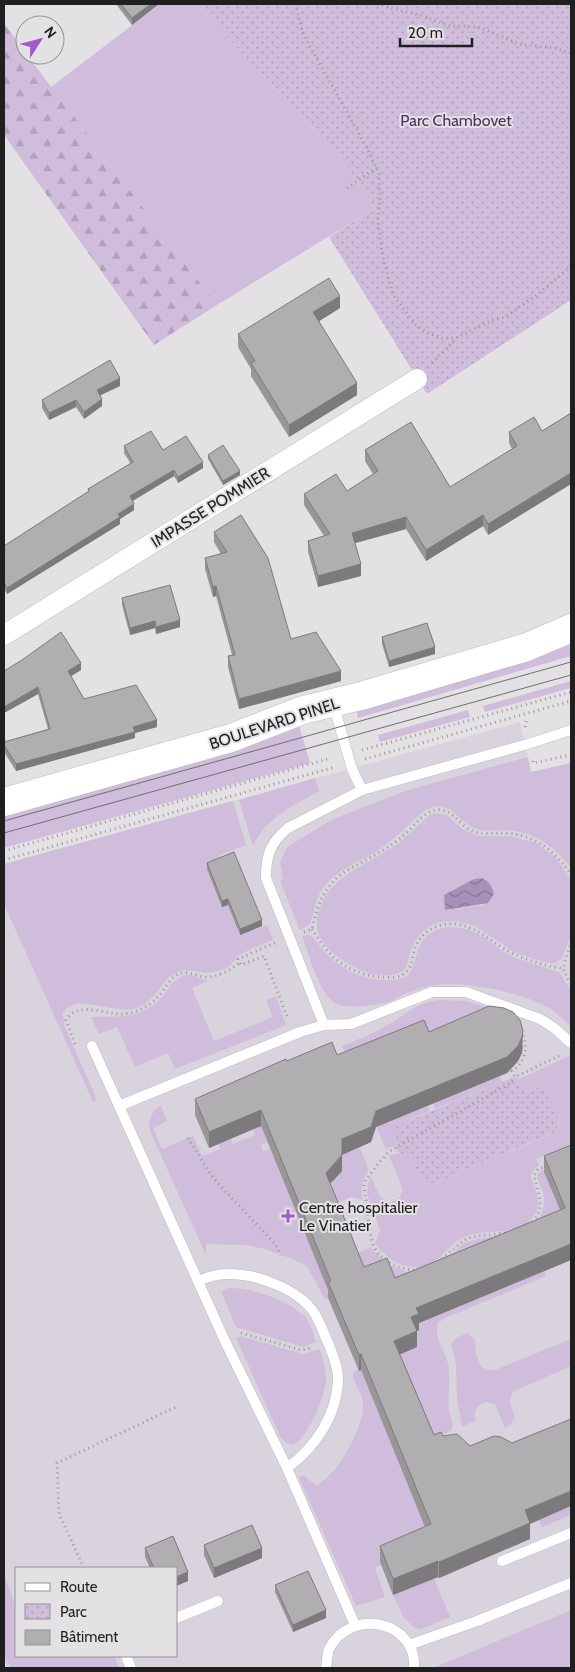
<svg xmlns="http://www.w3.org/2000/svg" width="575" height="1672" font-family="Cabin,sans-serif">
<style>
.built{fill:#d9d3de;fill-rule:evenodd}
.green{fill:#cfbddb;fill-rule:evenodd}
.forest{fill:url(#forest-firs)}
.park{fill:url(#park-dots)}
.water{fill:url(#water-waves)}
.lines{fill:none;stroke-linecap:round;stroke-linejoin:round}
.lane-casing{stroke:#bcbabd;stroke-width:11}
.street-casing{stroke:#bcbabd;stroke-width:21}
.secondary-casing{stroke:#bcbabd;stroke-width:29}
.path{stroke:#9a989b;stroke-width:3;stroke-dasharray:1 4;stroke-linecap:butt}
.lane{stroke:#fff;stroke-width:10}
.street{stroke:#fff;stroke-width:20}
.secondary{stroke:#fff;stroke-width:28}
.tram{stroke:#6f6e70;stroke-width:1}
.wall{fill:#989699}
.shaded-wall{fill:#7c7a7d}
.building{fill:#b1aeb2;stroke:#7c7a7d}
.poi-dot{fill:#a259cc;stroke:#e4e1e5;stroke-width:2}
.labels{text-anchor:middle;stroke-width:4;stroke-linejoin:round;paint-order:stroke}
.park-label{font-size:16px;fill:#4f2e63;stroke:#e4e1e5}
.street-label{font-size:16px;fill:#1f1f20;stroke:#e4e1e5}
.poi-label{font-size:16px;fill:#1f1f20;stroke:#e4e1e5;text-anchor:start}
</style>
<defs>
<pattern id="forest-firs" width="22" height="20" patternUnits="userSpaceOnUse" patternTransform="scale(1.25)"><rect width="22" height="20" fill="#cfbddb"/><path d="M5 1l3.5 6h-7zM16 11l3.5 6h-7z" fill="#b1a2bc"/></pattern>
<pattern id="park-dots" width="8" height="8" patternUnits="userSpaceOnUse" patternTransform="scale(1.25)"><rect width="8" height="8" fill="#cfbddb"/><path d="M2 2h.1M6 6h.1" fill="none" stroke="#b1a2bc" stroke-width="1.8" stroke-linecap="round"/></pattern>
<pattern id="water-waves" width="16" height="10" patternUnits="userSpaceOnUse" patternTransform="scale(1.25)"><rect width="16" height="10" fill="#a890b8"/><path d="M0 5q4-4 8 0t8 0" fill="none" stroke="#887595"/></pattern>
</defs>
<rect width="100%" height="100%" fill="#e4e1e5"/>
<path class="built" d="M520,722L531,772L571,763V1668H4V864ZM16,1568H176V1656H16Z"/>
<g class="green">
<polygon points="160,4 196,4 341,158 375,208 217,305 51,87"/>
<polygon points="571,645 571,656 358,718 356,709 534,657"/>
<polygon points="571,681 571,688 485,712 483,706"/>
<polygon points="468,710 470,717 380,742 378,735"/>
<polygon points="299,725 310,763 4,848 4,816 240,750"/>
<path d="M528,757L531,772L571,763V868C555,846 533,831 505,830C494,830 484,832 474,828C459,822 452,802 432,807C420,811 410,825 400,833C392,840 384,846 376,852C357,863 336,870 323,888C314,901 315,911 310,924L300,930L280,881L283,880L280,863L287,847L333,819L408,790Z"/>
<path d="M315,778L319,791C293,806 266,817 253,846L239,800Z"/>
<path d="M233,801L246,845L219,855L239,935L267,925L273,940C261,945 249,949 238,956C234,958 234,962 231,965C228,968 219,971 214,972C201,976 190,966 177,972C160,980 157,1002 134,1009C113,1014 74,992 63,1013L64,1025L97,1100L93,1102L4,904V864Z"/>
<path d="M434,813L447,815L461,828L477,836H510L536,843L556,858L571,880V935L562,958L556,963H549L531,958L514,952L475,926L455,921L439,922L431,925L419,935L411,949L406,968C383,990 327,959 318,932C315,924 318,911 322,903C335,874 369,864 393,847C406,838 417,826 430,815ZM480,878C488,880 493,887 494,894L484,905L446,910L473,879Z"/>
<path d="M446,927L460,928L470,930L484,937L505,953L518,959L559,972L571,990V1027C565,1021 558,1014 551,1009C525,993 464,980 434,985C424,987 413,990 405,994C398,997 391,1002 384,1003C372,1006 346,1009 335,1003C318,992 309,954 302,936L308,935L312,936C331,962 352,979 385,980C393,980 402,980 408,975C412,972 413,966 415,961C420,940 425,933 446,927Z"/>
<path d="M186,975H191L208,981L192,988L214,1041L273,1017L266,1000L276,996L286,1025L175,1069L168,1053L135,1067L117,1027L99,1034L91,1017C119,1016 140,1020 161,998C171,987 171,980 186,975Z"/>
<path d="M442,1000L466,1001L491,1008L350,1065L342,1046C356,1040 370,1035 382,1028C404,1017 416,1001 442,1000Z"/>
<path d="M569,1056L571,1059V1144L536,1159L539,1166L534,1169L531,1175C533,1189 544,1202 534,1216C519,1237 487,1228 466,1236C445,1244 442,1267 414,1267C398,1267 385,1256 375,1244L380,1230L367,1194L368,1183L371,1176C376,1187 378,1201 391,1202L400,1197L403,1189L389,1156L402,1152L410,1155L420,1175L435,1183L552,1134L558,1129L559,1123L542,1085L526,1093L519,1079Z"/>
<polygon points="500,1076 502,1082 435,1109 433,1103"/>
<polygon points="428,1105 430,1111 402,1123 394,1141 396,1145 386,1149 376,1126"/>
<path d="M161,1106L167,1121L153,1128L162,1149L193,1136L202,1156L220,1149L218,1144L231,1139L233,1144L255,1135L253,1130L261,1126L267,1142L261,1145L263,1151L270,1149L331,1297L329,1299H325L323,1296L307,1266L290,1258L265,1249L246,1245L206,1244V1255L150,1131C148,1121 151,1111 161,1106Z"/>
<path d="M360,1148L369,1170C361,1180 361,1189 363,1200L352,1197L333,1205L326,1188L333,1185L331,1179C343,1174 344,1168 340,1156Z"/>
<path d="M544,1169L565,1223L395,1294L363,1278L392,1266L410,1273L447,1260L462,1244L467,1242C494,1233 546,1239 544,1198C543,1190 539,1184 537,1176L539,1172Z"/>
<polygon points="371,1247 387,1265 361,1275 353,1255"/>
<path d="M544,1271L546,1276L445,1318L438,1323C433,1338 445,1350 448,1364C451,1380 447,1396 449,1411C450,1417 455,1425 451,1430C446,1435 435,1437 429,1439L394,1357L416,1324Z"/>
<path d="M228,1288C251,1287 289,1300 305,1317C311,1323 313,1334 316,1342L303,1347L236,1327L221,1291Z"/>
<path d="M467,1333L475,1340C476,1351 476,1363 486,1370H495L571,1339V1366L512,1392L510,1403L515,1417L511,1424L505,1428L495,1404L486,1402C477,1405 473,1410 476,1420L462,1427L457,1397L456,1364L451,1343L456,1338Z"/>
<path d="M240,1336L303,1354L319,1349C323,1358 326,1369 326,1379C326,1395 308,1437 294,1445L286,1443L280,1436L236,1338Z"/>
<path d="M358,1369L361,1370L431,1540L375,1568L385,1597L356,1606L299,1478L303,1475L317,1486C324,1480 331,1474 337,1467C347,1453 365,1421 363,1403C362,1393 354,1385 353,1374Z"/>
<polygon points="571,1506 571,1515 542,1527 538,1520"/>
<polygon points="4,1574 16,1608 16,1656 114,1656 119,1668 11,1668 4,1657"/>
<polygon points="434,1578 450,1617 421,1629 415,1628 404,1618 393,1595"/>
<polygon points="571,1610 571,1668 434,1668 438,1666"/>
</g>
<polygon class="forest" points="4,23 25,52 25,55 27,55 217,305 154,345 4,135"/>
<g class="park">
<polygon points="196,4 571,4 571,300 427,394 329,237 375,208 341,158"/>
<path d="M515,1077L519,1079L526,1093L543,1085C548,1097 565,1122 555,1132L435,1183C419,1182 416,1167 410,1155L398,1152C395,1142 391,1134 398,1125Z"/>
</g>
<path class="water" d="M481,878C488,880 493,887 494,894L488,903L445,910L444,895L474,879Z"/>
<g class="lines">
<defs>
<g id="lane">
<polyline points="333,703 352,769 362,790"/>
<path d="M324,1025L266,878C266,855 270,843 288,828L362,790L528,744L571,730"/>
<polyline points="92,1046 224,1339 287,1468 355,1625"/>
<polyline points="119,1106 300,1032 324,1025 351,1024 432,992 466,992 540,1019 553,1027 571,1043"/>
<path d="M198,1281C207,1277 217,1274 227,1274C255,1273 299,1289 315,1314C321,1324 324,1335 329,1345C333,1356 338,1366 338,1378C338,1414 315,1448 287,1468"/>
<polyline points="502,1561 571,1533"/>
<polyline points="176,1618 218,1601"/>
<polyline points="409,1645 477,1621 571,1583"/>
<polyline points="126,1656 131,1668"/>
<path d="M326,1668C327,1662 327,1655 329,1649C351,1606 418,1622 414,1668"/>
</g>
<polyline id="street" points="4,635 417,379"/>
<polyline id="secondary" points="4,802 231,738 303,710 361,696 527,647 571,628"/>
</defs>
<use href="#lane" class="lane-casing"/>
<use href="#street" class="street-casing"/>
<use href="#secondary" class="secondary-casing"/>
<g class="path">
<polyline points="297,4 296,6 303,34 366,146 379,174 380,198 378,222 382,253 393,295 417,326 428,333 442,338 456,338 492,320 505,317 537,295 571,266"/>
<polyline points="377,4 422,16 450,26 467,26 481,28 519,44 554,48 571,53"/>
<polyline points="347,188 376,168"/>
<polyline points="432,363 456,339"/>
<polyline points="525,727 527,718"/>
<polyline points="362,750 571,692"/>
<polyline points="365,759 571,701"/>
<polyline points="533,761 533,763 571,755"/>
<polyline points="4,851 331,758"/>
<polyline points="4,860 335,767"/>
<path d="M312,929C329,957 347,974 381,977C389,978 400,978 406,972C413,966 412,956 415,948C421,931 438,923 455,924C478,926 492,944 512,953C528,961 545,965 563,969"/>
<path d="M304,932L312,929C316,911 320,896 333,882C342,871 356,866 368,859C380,852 392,845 403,836C413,828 422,813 435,810C452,807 459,826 473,831C483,835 493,833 503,833C533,834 555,850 571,875"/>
<polyline points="571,941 563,969 571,984"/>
<polyline points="275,943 238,959 241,965 264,956 288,1019"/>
<path d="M521,1031C529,1046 526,1062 512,1071L515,1077L559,1056"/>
<path d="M75,1044L66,1020C78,1000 106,1015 124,1014C140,1012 153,1004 163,991C167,985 171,978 178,974C188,970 195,976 205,977C216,978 232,970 240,962"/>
<polyline points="188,1138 213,1178 276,1245 281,1255"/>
<path d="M533,1222C546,1206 537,1192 534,1175L538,1169L547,1166"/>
<polyline points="442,1259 464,1240 472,1237 505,1233"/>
<path d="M419,1270C402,1271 378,1261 373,1244C368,1228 368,1210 365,1194L364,1186L366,1179L388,1152L509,1084L515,1077"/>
<polyline points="241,1333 301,1350 312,1348"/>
<polyline points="84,1568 59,1514 57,1463 176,1407"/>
</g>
<use href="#lane" class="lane"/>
<use href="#street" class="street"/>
<use href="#secondary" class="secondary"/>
<g class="tram">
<polyline points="4,821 571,662"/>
<polyline points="4,833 571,675"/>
</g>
</g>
<g class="wall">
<polygon points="116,4 159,4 132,25"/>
<polygon points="340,308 319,321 357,395 289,437 251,376 251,369 238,347 238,334"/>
<polygon points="120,386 100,395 102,406 84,419 76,407 49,420 42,408 42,400"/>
<polygon points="571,413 571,484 488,535 483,526 426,561 406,529 355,543 361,576 318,587 308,552 308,541 324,536 304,505 304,494 347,491 373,474 365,461 365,450 450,487 512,449 509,443 509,432 542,431"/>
<polygon points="124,446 163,450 203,468 178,483 174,476 133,501 134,510 120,519 120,524 7,594 4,589 4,546 88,492 88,489 131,464 124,453"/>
<polygon points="208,455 240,475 223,485 208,459"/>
<polygon points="214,532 291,639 341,681 239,709 228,667 228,656 232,655 216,596 213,597 205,569 205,558 221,554 214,542"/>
<polygon points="122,598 180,627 156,634 155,628 130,635 122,605"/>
<polygon points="382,637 435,654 389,667 382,644"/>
<polygon points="81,670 71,676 84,699 157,727 135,733 135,738 16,771 4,752 4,742 48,729 38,694 4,713 4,671"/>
<polygon points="207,863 262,926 240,935 228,905 222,907 207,869"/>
<polygon points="429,1032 523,1046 522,1053 518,1061 507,1073 376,1127 371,1142 342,1155 342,1171 330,1184 364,1267 395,1278 560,1210 544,1172 544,1156 571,1145 571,1260 419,1323 419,1330 417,1331 417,1347 400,1354 434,1435 443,1436 530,1524 530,1539 439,1578 438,1577 393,1595 380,1562 380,1546 425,1527 361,1370 359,1371 328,1298 328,1290 261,1126 209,1148 195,1115 195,1099 287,1061 337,1055"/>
<polygon points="173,1536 188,1572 188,1581 176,1586 176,1568 150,1568 145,1557 145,1548"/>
<polygon points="204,1545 262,1558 214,1578 204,1555"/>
<polygon points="275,1585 326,1618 293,1632 275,1592"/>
</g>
<g class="shaded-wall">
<polygon points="151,4 159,4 132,25 132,18"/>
<polygon points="340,296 340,308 313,325 313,312"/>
<polygon points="120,378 120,386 97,397 97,390"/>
<polygon points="357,383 357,395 289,437 289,425"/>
<polygon points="102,399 102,406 84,419 84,412"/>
<polygon points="76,400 76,407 49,420 49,413"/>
<polygon points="203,462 203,468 178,483 178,477"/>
<polygon points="174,470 174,476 130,502 130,496"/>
<polygon points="240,471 240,475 223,485 223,481"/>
<polygon points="571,473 571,484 488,535 488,524"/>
<polygon points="134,504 134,510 120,519 120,524 7,594 7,588"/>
<polygon points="483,515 483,526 426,561 426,550"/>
<polygon points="406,517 406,529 352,544 352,533"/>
<polygon points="361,564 361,576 318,587 318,576"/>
<polygon points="216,586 216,596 213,597 213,587"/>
<polygon points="180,620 180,627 156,634 156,627"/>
<polygon points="155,621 155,628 130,635 130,628"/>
<polygon points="435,647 435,654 389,667 389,661"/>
<polygon points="81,663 81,670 68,678 68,671"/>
<polygon points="341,671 341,681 239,709 239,699"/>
<polygon points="38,687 38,694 4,713 4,707"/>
<polygon points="157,720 157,727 135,733 135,738 16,771 16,764 133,727"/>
<polygon points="228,899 228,905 222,907 222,901"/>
<polygon points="262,920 262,926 240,935 240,929"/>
<polygon points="523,1031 522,1053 518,1061 507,1073 376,1127 371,1142 342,1155 342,1139 376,1111"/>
<polygon points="261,1110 261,1126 209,1148 209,1132"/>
<polygon points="342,1155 342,1171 326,1188 326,1173"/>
<polygon points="571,1244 571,1260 419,1323 419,1330 411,1333 411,1317 416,1308"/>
<polygon points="417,1331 417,1347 394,1357 394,1341"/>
<polygon points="361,1354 361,1370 359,1371 359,1355"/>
<polygon points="571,1491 571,1506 530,1524 530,1539 439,1578 439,1562 525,1510"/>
<polygon points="262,1548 262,1558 214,1578 214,1568"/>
<polygon points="438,1561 438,1577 393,1595 393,1579"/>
<polygon points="188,1572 188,1581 176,1586 176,1577"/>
<polygon points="326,1610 326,1618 293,1632 293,1625"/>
</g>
<g class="building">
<polygon points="121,4 151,4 132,18"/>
<polygon points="329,278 340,296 313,312 357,383 289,425 251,363 255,361 238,334"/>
<polygon points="110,360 120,378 97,390 102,399 84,412 76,400 49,413 42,400"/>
<polygon points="571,413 571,473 488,524 483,515 426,550 406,517 352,533 361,564 318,576 308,541 330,534 304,494 336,474 347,491 378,471 365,450 411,422 450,487 517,446 509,432 534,417 542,431"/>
<polygon points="151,431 163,450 186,436 203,462 178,477 174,470 130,496 134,504 118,514 120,517 7,588 4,582 4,548 5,547 4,546 89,491 88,489 133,462 124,446"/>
<polygon points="223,445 240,471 223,481 208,455"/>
<polygon points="241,515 268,558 291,639 316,632 341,671 239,699 228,656 235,655 216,586 213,587 205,558 227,552 214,532"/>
<polygon points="170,585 180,620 156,627 155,621 130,628 122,598"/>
<polygon points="427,623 435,647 389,661 382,637"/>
<polygon points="61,632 81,663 68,671 84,699 136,685 157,720 133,727 135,732 16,764 4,745 4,742 50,729 38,687 4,707 4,671 22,660"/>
<polygon points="234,852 262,920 240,929 228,899 222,901 207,863"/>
<polygon points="489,1006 504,1008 513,1012 520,1020 523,1031 522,1037 518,1046 507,1057 376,1111 371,1127 342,1139 342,1155 326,1173 364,1267 387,1258 395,1278 565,1208 544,1156 571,1145 571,1244 416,1308 419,1314 411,1317 417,1331 394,1341 434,1435 441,1432 443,1436 457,1434 470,1446 494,1436 501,1437 512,1443 571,1419 571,1491 525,1510 530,1523 439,1562 438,1561 393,1579 380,1546 431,1524 361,1354 359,1355 328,1282 331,1281 261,1110 209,1132 195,1099 286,1059 287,1061 332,1042 337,1055 424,1020 429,1032"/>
<polygon points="252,1525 262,1548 214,1568 204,1545"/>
<polygon points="173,1536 188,1572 176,1577 176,1568 154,1568 145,1548"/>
<polygon points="308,1571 326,1610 293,1625 275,1585"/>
</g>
<path class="poi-dot" d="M285.5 1208.5h5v5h5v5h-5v5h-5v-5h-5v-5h5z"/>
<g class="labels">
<g class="park-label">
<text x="456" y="126">Parc Chambovet</text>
</g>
<g class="street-label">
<text transform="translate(210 507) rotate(-32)" y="6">IMPASSE POMMIER</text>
<text transform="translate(274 723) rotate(-18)" y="6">BOULEVARD PINEL</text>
</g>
<g class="poi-label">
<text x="299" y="1213">Centre hospitalier<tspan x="299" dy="18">Le Vinatier</tspan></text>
</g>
</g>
<rect width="575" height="1672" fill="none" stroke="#1f1f20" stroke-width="10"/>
<rect x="15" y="1567" width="162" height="90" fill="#e4e1e5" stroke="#959396"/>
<rect x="25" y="1583" width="25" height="8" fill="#ffffff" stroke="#959396"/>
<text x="60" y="1592" font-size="15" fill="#1f1f20">Route</text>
<rect x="25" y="1604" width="25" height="15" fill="url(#park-dots)" stroke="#959396"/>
<text x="60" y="1617" font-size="15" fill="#1f1f20">Parc</text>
<rect x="25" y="1630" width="25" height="15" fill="#b1aeb2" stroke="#959396"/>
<text x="60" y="1642" font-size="15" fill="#1f1f20">Bâtiment</text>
<g transform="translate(40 40) rotate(54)"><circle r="24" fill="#e4e1e5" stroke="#959396"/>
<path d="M0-4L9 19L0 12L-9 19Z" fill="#a259cc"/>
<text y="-8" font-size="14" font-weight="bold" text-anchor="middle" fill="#1f1f20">N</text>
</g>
<path d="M400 38v8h72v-8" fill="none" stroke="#1f1f20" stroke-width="2.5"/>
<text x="408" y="38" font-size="15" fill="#1f1f20" stroke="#e4e1e5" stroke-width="4" paint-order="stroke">20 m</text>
</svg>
